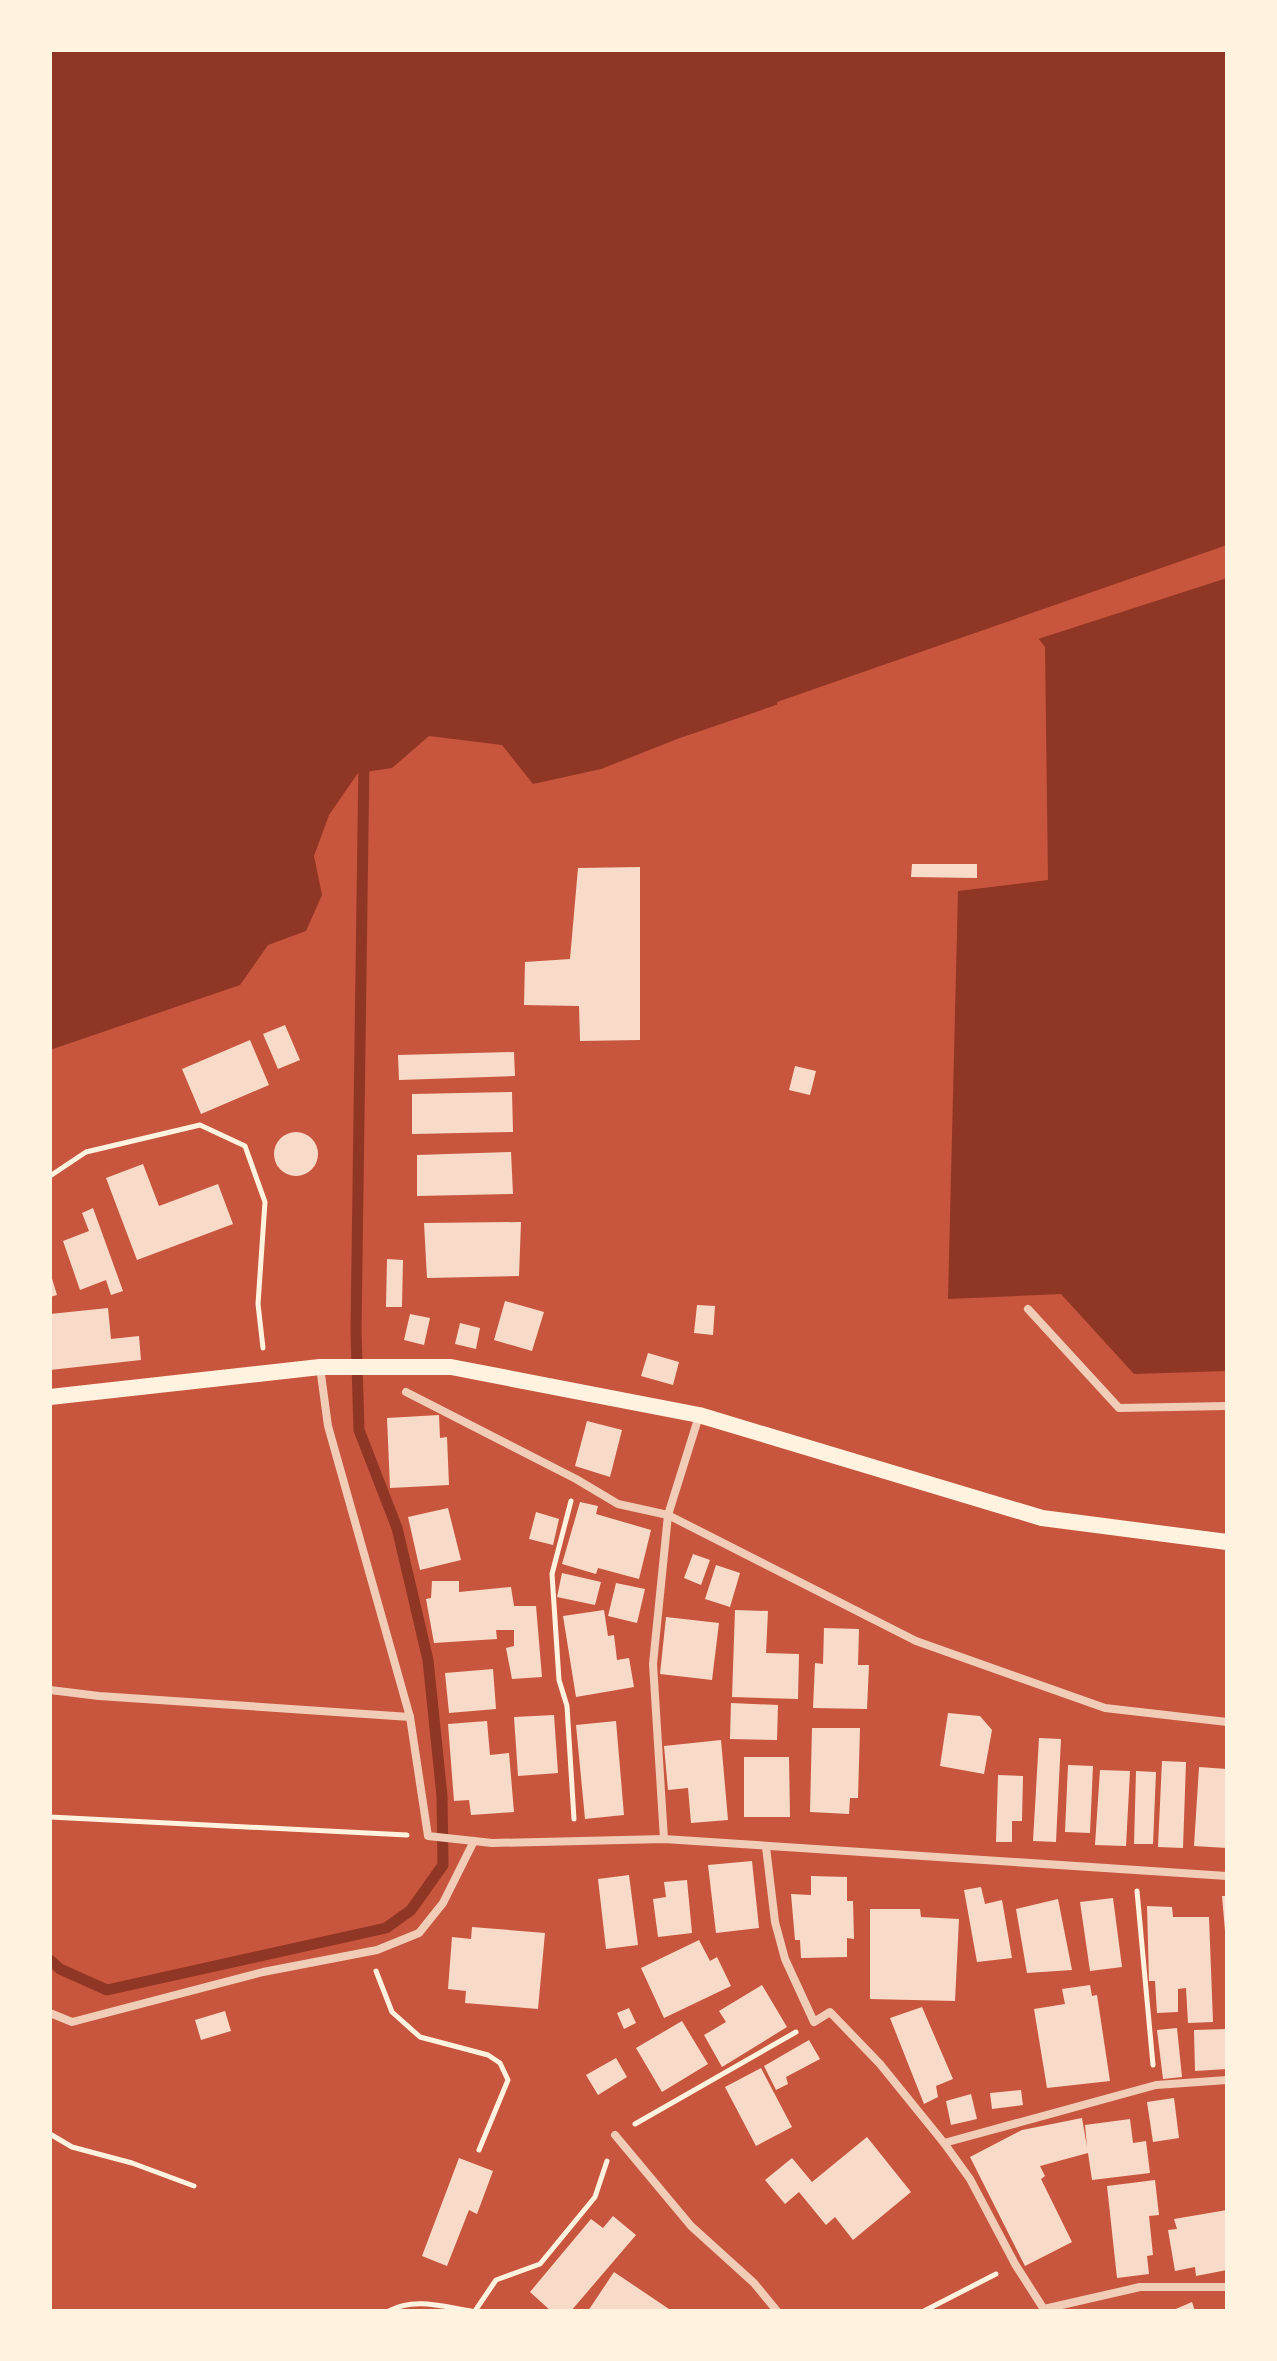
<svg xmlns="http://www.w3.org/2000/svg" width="1277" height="2361" font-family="'Sofia Sans Condensed',sans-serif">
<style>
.water{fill:#8f3625}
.pier{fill:#c8553d}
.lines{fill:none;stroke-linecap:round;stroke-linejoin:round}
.stream{stroke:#8f3625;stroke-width:11}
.building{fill:#f7dbc8}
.path{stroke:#fff3e0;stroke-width:5}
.minor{stroke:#f1ccb7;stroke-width:8}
.secondary{stroke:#fff3e0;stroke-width:16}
</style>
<rect width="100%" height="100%" fill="#c8553d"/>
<polygon class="water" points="50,50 1227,50 1227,1371 1134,1374 1061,1294 948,1299 958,891 1048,880 1045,647 1024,620 680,738 601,769 533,784 502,745 429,736 392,768 358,773 329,815 314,856 322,895 306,931 268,945 240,985 50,1050"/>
<polygon class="pier" points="1227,545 1227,578 1035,640 1022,625 778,709 777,702"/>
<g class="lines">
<polyline class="stream" points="50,1960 60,1969 107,1990 386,1928 411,1910 443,1865 442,1796 428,1660 397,1528 359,1430 356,1331 364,758"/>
</g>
<g class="building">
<polygon points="912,864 977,864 977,878 911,877"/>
<polygon points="640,867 640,1040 580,1041 579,1006 524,1005 525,962 570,959 578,868"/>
<polygon points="285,1025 300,1060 278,1069 263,1034"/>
<polygon points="250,1040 269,1085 201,1114 182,1069"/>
<polygon points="514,1052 515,1076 399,1080 398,1055"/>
<polygon points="795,1066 816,1071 810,1095 789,1090"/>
<polygon points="512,1092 513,1132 412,1134 412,1094"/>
<circle cx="296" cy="1154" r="22"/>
<polygon points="511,1152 513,1194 417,1196 417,1155"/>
<polygon points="143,1164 159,1206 218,1184 233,1224 137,1260 106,1178"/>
<polygon points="93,1208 123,1291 111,1295 106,1280 80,1290 63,1241 89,1231 82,1213"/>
<polygon points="521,1222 519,1276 427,1278 424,1223"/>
<polygon points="387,1259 403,1260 402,1307 386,1307"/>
<polygon points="50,1272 57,1295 50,1297"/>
<polygon points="505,1301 544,1312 532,1351 494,1340"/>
<polygon points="697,1305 715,1306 713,1335 694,1333"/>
<polygon points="108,1308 111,1339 139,1336 141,1360 50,1370 50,1314"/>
<polygon points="410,1314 430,1318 424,1345 404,1340"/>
<polygon points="460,1323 480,1328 476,1349 455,1344"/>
<polygon points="648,1353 679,1362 673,1385 641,1376"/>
<polygon points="439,1415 440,1438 447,1437 449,1485 390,1488 387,1418"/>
<polygon points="587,1421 622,1430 610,1477 575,1466"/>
<polygon points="580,1502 598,1506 596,1514 651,1530 639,1579 598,1568 596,1574 562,1564"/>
<polygon points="448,1508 461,1560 420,1570 408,1517"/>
<polygon points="536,1512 559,1519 553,1545 529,1539"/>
<polygon points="693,1554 710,1560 701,1585 684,1578"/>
<polygon points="716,1565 740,1573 730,1607 705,1599"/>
<polygon points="562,1573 601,1582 595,1605 557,1597"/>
<polygon points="432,1581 459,1581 459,1592 511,1587 514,1606 536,1606 542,1677 512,1679 506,1648 514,1646 514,1630 496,1630 497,1639 434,1643 426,1599 431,1598"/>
<polygon points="616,1583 645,1589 637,1623 608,1616"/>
<polygon points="604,1610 608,1636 614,1635 617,1660 629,1658 634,1687 576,1697 563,1616"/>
<polygon points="735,1610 768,1611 766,1653 799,1654 798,1699 732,1697"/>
<polygon points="666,1617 719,1623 712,1680 660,1674"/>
<polygon points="824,1628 859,1629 858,1665 869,1665 867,1709 813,1708 815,1663 823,1664"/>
<polygon points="493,1669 496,1709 449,1713 445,1673"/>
<polygon points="731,1703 778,1705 777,1740 730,1739"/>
<polygon points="948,1713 980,1716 992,1730 984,1774 940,1766"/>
<polygon points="554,1715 558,1773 518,1776 514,1717"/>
<polygon points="487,1721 490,1755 509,1753 514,1812 471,1815 469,1800 454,1801 448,1724"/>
<polygon points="616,1721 624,1815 585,1819 576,1725"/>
<polygon points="812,1728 860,1728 858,1798 850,1798 849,1814 810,1812"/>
<polygon points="1039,1738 1061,1739 1056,1842 1033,1841"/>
<polygon points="721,1740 728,1820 691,1823 688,1788 668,1790 664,1746"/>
<polygon points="744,1757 789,1757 790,1817 744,1817"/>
<polygon points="1162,1761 1186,1762 1183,1848 1158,1847"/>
<polygon points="1068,1765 1093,1766 1090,1833 1065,1832"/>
<polygon points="1199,1767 1227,1769 1227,1848 1194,1846"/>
<polygon points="1100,1770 1130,1771 1126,1846 1095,1845"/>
<polygon points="1136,1771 1156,1772 1153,1844 1134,1844"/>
<polygon points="998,1775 1023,1776 1022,1821 1012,1821 1012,1842 996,1842"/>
<polygon points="752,1861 759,1928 716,1933 708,1865"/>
<polygon points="629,1875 638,1945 606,1949 598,1879"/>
<polygon points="811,1876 847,1877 847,1901 853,1901 854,1939 847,1938 847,1957 801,1958 800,1940 795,1940 791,1894 811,1895"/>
<polygon points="687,1880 692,1933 658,1937 653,1899 666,1897 664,1882"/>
<polygon points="981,1887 985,1904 1002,1900 1012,1958 977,1962 964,1890"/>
<polygon points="1222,1896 1227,1896 1227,1931 1225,1931"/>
<polygon points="1113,1898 1122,1967 1090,1971 1080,1902"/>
<polygon points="1058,1899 1072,1970 1027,1973 1016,1909"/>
<polygon points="1147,1906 1172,1907 1173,1917 1209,1917 1213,2022 1188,2023 1186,1988 1178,1989 1178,2012 1157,2013 1155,1981 1149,1981"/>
<polygon points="870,1909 920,1909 921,1917 959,1919 955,2001 870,1999"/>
<polygon points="472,1927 545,1933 538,2009 465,2003 466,1991 448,1989 452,1937 471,1939"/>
<polygon points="699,1940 710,1961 717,1957 731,1986 664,2018 641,1968"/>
<polygon points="762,1985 787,2027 722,2067 704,2035 726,2022 719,2011"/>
<polygon points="1090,1985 1092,1996 1097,1995 1110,2081 1047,2088 1034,2009 1065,2004 1062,1989"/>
<polygon points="922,2007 953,2079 936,2086 938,2097 924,2104 890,2018"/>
<polygon points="629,2008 636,2023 624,2029 617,2013"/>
<polygon points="225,2011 231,2031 201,2040 195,2020"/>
<polygon points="682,2021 708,2064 662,2092 636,2048"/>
<polygon points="1177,2028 1182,2077 1163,2079 1157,2030"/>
<polygon points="1227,2029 1227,2069 1195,2071 1194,2030"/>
<polygon points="809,2040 820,2059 786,2077 788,2084 776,2090 764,2066"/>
<polygon points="616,2058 627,2077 598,2095 586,2075"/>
<polygon points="761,2068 792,2127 756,2146 725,2087"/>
<polygon points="1021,2090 1023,2105 992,2109 990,2093"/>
<polygon points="971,2094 977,2119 951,2125 946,2101"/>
<polygon points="1174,2098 1179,2138 1153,2142 1147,2102"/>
<polygon points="1082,2118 1087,2147 1085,2125 1130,2119 1133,2143 1146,2141 1150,2173 1092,2180 1088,2153 1040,2166 1045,2176 1041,2179 1072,2242 1025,2266 970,2157 1022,2130"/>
<polygon points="867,2137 911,2192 853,2240 835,2217 826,2225 799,2192 785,2204 765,2180 792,2158 812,2182"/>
<polygon points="459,2158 493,2171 477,2214 469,2210 447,2266 422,2256"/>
<polygon points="1155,2180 1159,2215 1149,2216 1153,2255 1147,2256 1149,2274 1117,2278 1107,2186"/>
<polygon points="1227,2210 1227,2270 1196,2276 1195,2267 1175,2271 1168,2230 1177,2229 1174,2219"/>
<polygon points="613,2216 636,2235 571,2311 551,2311 530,2292 591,2219 603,2228"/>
<polygon points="614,2272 672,2311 588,2311"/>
<polygon points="1192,2302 1195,2311 1171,2311"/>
</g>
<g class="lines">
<g class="path">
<polyline points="50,1176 86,1152 200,1125 245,1146 265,1202 258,1304 263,1348"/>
<polyline points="571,1501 552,1574 559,1680 567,1706 574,1819"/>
<polyline points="50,1817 407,1835"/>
<polyline points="1137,1891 1153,2065"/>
<polyline points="376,1971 392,2012 420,2037 488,2055 500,2063 508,2080 479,2150"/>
<polyline points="635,2124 796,2032"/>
<polyline points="50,2134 72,2147 132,2163 194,2186"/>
<path d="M389,2311C414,2297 444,2307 471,2311"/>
<polyline points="475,2311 496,2280 540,2264 595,2197 607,2161"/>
<polyline points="924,2311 996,2274"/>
</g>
<g class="minor">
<polyline points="1028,1309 1119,1408 1227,1406"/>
<polyline points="320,1367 328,1426 410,1717 428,1836 492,1843 664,1839 1227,1876"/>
<polyline points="406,1392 576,1479 618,1504 668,1515 916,1641 1105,1708 1227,1722"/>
<polyline points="50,1690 99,1696 410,1717"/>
<polyline points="664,1839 653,1664 668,1515 699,1416"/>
<polyline points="766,1847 775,1922 785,1959 814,2022 830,2012 880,2064 944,2143 970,2179 1015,2264 1045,2311"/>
<polyline points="50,2013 72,2022 263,1972 377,1950 419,1933 443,1903 474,1841"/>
<polyline points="615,2135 691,2226 754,2283 777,2311"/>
<polyline points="944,2143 1156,2085 1227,2080"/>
<polyline points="1044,2309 1140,2287 1227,2287"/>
</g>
<polyline class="secondary" points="50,1397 320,1367 451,1367 699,1415 1042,1518 1227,1542"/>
</g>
<rect width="1277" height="2361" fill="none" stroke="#fff3e0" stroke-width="104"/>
</svg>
